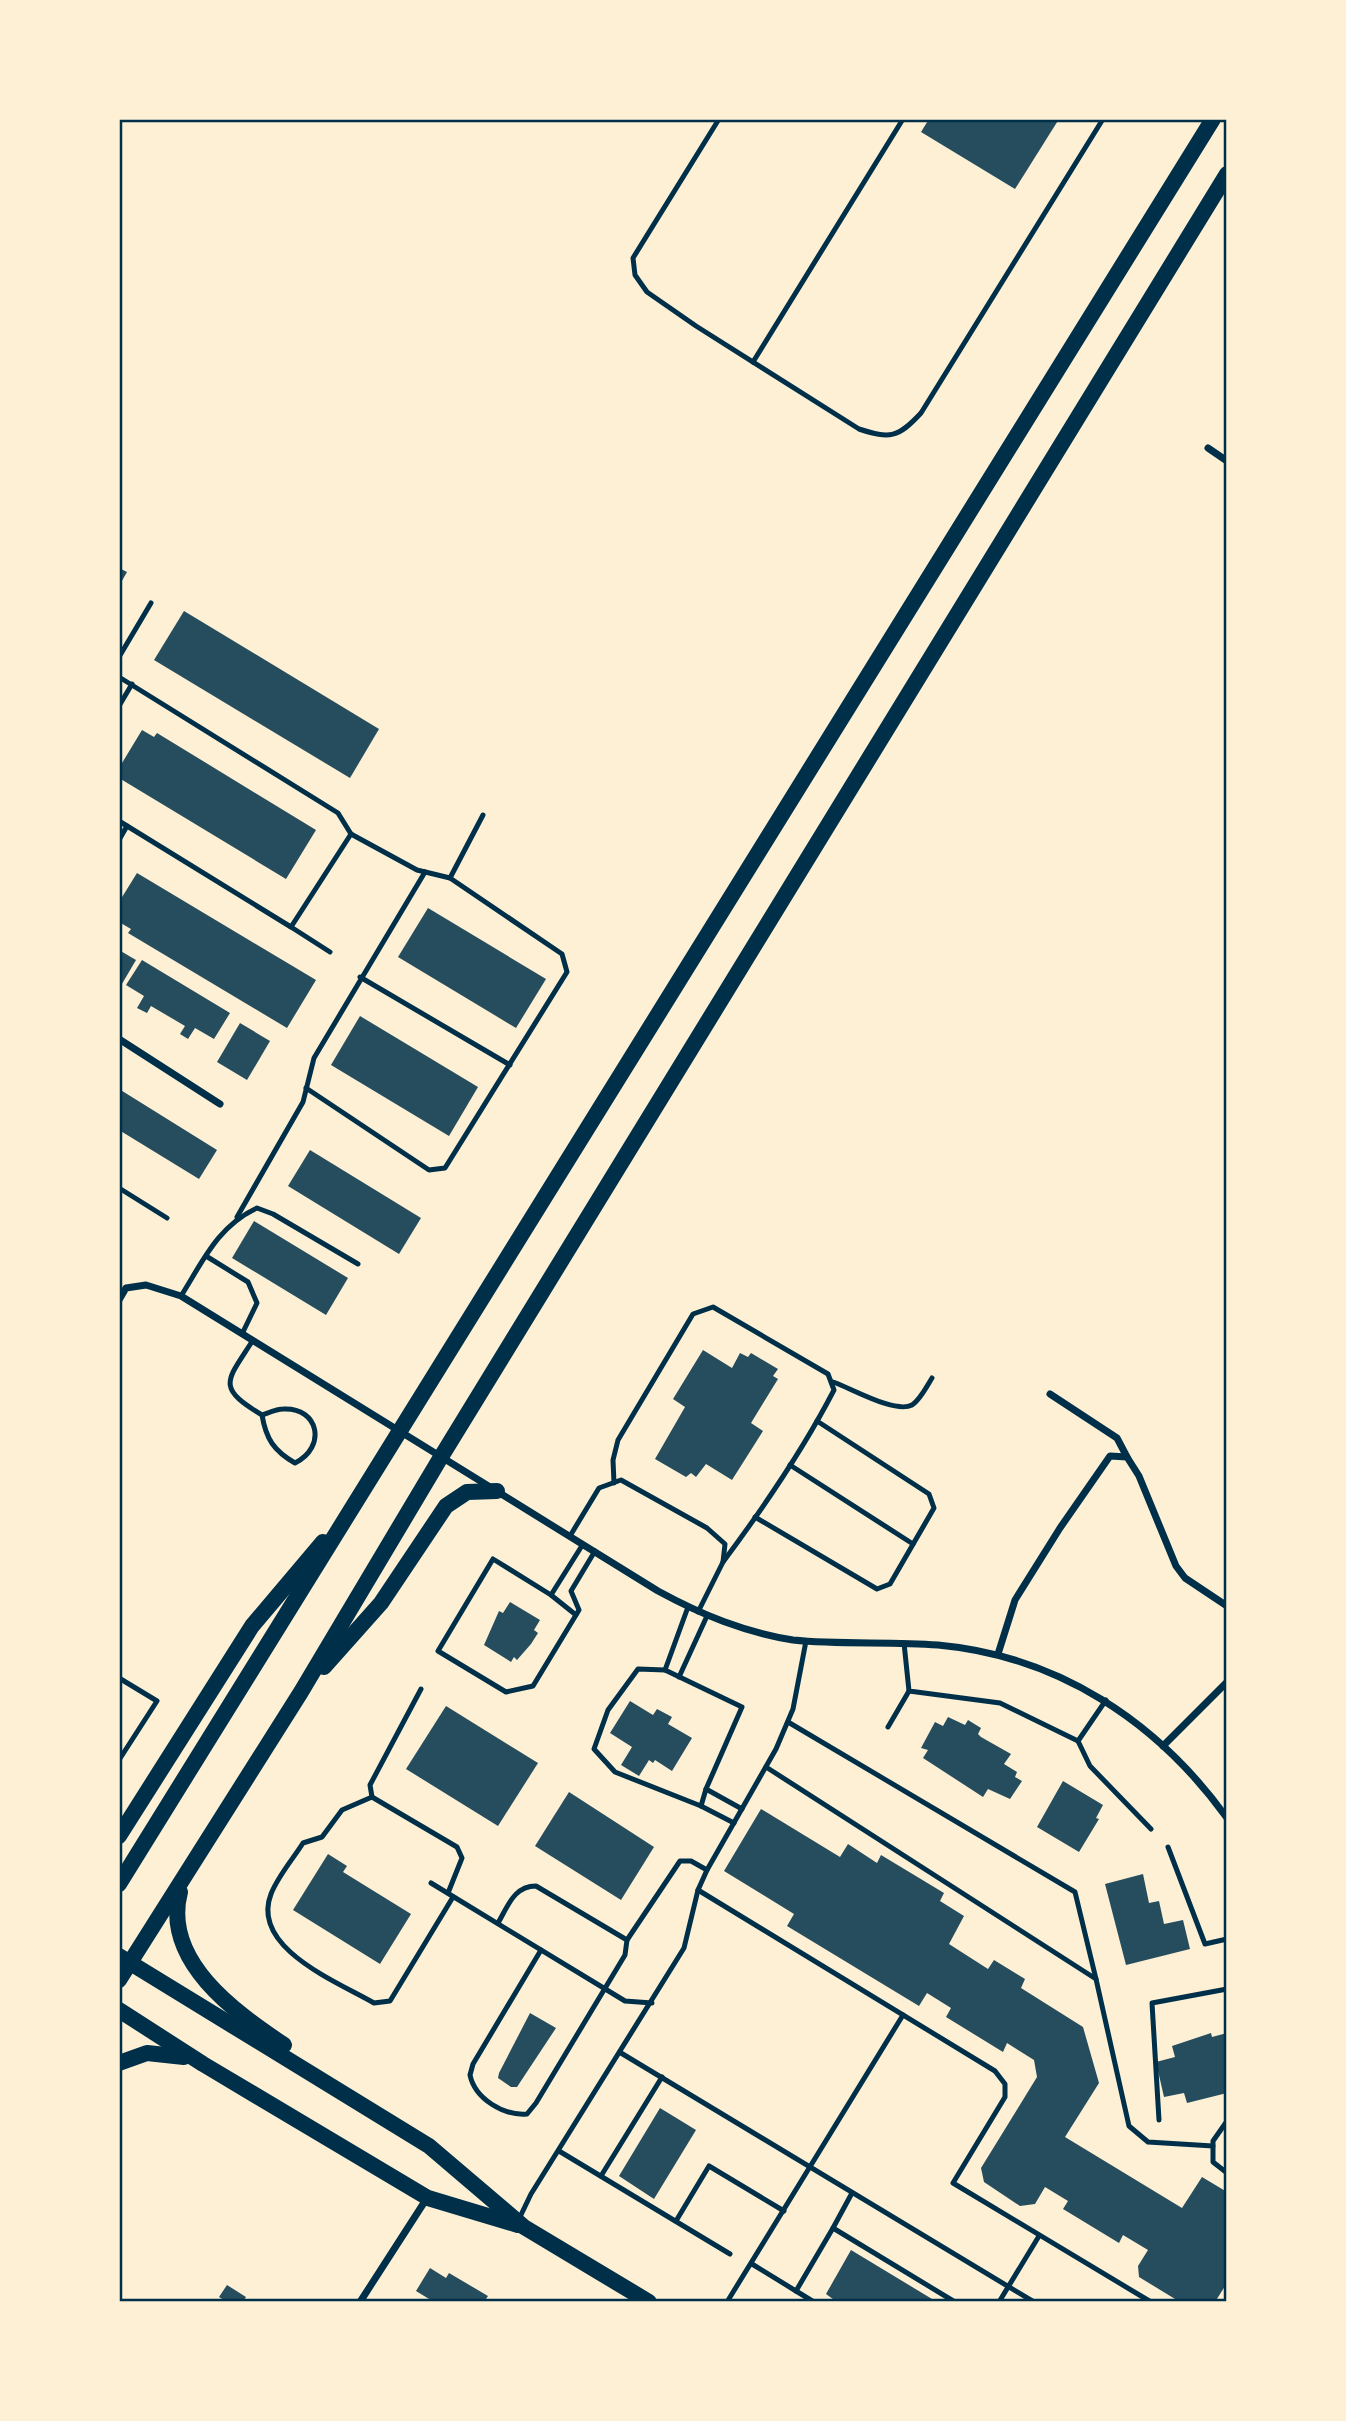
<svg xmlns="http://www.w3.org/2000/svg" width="1346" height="2421" font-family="Ubuntu,sans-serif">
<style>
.building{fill:#264d5e}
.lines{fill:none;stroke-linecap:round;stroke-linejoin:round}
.service{stroke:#003049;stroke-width:5}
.minor{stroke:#003049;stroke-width:7}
.primary{stroke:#003049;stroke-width:16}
.neatline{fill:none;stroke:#003049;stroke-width:2.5}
</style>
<rect width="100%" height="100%" fill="#fdf0d5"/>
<g class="building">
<polygon points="929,119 1059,119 1015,189 921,132"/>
<polygon points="119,568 127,572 119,586"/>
<polygon points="184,611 379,729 350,778 154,660"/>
<polygon points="142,730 154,737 157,733 316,830 286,879 119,778 119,768"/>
<polygon points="137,873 316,980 287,1028 128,933 131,929 119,922 119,902"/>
<polygon points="428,908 546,979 516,1028 398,957"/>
<polygon points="119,950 136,960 119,989"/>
<polygon points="142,960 230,1013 214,1039 195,1028 188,1039 180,1034 185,1026 151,1006 147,1013 137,1008 144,996 126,985"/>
<polygon points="360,1016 478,1087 449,1136 331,1065"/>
<polygon points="240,1023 270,1041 247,1080 217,1062"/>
<polygon points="119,1089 217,1150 199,1179 119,1130"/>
<polygon points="310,1150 421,1218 399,1254 288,1186"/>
<polygon points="254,1221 348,1278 326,1315 232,1258"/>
<polygon points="703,1350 732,1368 740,1353 748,1357 751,1353 778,1369 773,1376 778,1379 751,1423 763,1431 732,1480 706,1464 696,1477 691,1473 686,1477 655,1459 685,1407 673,1399"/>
<polygon points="510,1602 540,1620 534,1630 538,1633 531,1644 517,1660 514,1657 511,1662 484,1645 499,1611 503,1613"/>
<polygon points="630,1701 653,1715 657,1709 672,1717 668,1724 692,1738 672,1771 655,1760 653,1763 649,1760 639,1776 621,1765 632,1747 610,1733"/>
<polygon points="446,1706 538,1763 498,1826 406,1769"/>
<polygon points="948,1717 965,1725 968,1720 981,1728 978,1734 981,1737 1011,1754 1004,1764 1017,1772 1015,1777 1022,1781 1010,1799 988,1789 983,1797 923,1758 928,1750 921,1748 935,1722 943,1726"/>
<polygon points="1063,1781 1103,1805 1096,1818 1099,1819 1079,1852 1037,1827"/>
<polygon points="569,1792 654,1847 621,1900 535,1846"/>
<polygon points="761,1809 840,1857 848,1844 877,1863 881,1855 944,1893 940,1901 964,1916 949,1944 988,1969 994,1960 1025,1979 1021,1988 1083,2027 1099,2083 1065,2137 1182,2208 1202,2177 1227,2192 1227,2283 1215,2302 1180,2302 1139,2277 1138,2266 1148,2250 1123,2235 1119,2243 1063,2209 1068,2201 1045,2187 1035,2204 1020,2206 984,2182 981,2168 1037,2077 1034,2060 1007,2043 1003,2052 946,2017 951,2008 927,1993 919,2006 787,1926 794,1914 724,1871"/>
<polygon points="328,1854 347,1866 343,1872 411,1914 380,1964 293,1910"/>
<polygon points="1143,1874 1149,1903 1159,1901 1164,1924 1183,1920 1190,1949 1126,1965 1105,1884"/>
<polygon points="530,2013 556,2028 517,2087 511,2087 498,2078 499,2073"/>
<polygon points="1211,2033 1212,2037 1227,2033 1227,2093 1187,2103 1184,2093 1164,2097 1156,2062 1175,2057 1172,2046"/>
<polygon points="660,2108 696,2130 654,2199 619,2176"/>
<polygon points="851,2250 937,2302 837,2302 826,2294"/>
<polygon points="430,2268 446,2278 449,2273 488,2296 484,2302 434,2302 416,2291"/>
<polygon points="227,2285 246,2297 243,2302 227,2302 219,2297"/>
</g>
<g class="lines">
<g class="service">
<path d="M719,119L633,258L635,275L647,292L696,326L859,429C890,439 898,438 921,413L1103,119"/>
<polyline points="753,362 903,119"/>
<polyline points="119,657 151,603"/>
<polyline points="119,677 338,813 351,834 291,927 119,821"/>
<polyline points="119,706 132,684"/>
<polyline points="119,840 127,826"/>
<polyline points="450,878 483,815"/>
<polyline points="291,927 330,952"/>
<polyline points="360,977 510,1065"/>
<polyline points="306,1088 429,1170 445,1168 567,972 562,954 450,878 417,870 351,834"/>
<polyline points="119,1188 167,1218"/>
<polyline points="237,1217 303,1102 314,1058 425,872"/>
<polyline points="206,1256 248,1282 257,1303 242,1334"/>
<path d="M181,1296C203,1261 218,1226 257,1208L273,1214L358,1264"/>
<path d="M253,1340C227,1381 215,1387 262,1415C268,1413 277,1409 283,1409C319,1407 327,1447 295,1463C274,1451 266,1439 262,1415"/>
<path d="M833,1382C851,1388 895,1414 912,1405C920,1400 927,1386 932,1378"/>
<polyline points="790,1465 913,1544"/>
<path d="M614,1483L613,1460L618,1440L693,1314L713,1307L828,1374L834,1390C803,1450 764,1507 723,1562"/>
<polyline points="755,1517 877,1589 890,1584 934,1508 929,1494 817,1421"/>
<polyline points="570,1536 599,1488 621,1480 707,1528 725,1544 723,1562 698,1612"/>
<polyline points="583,1544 551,1595 493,1559 438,1651 506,1692 533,1686 579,1610 571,1591 595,1551"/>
<polyline points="551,1595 576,1615"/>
<polyline points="688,1607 665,1670 638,1669 608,1710 594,1749 615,1772 701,1806 734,1823"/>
<polyline points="904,1643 909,1691 1000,1703 1078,1741 1106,1700"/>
<polyline points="665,1670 742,1707 706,1789 742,1809"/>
<polyline points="679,1677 707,1616"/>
<polyline points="119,1678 157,1701 119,1760"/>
<polyline points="421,1689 370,1785 372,1797 457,1847 462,1858 448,1893"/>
<polyline points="788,1722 1075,1892 1096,1979"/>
<polyline points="888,1727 909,1691"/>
<polyline points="1078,1741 1090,1766 1151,1829"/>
<polyline points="766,1767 1096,1979 1129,2126 1148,2142 1213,2146"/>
<path d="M372,1797L342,1810L322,1837L303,1843C293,1859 278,1876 271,1894C250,1948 338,1982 374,2003L390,2001L453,1897"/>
<polyline points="701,1806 706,1789"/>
<polyline points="1168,1847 1205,1944 1227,1939"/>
<polyline points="431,1883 625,2001 652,2003"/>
<polyline points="698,1890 995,2071 1005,2084 1005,2097 953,2183 1151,2302"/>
<path d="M498,1923C508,1906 514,1886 536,1886L627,1940L625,1955L536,2103L527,2114C504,2116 475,2099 470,2075L473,2064L541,1950"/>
<polyline points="627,1940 680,1861 691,1861 707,1870"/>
<polyline points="621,2053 1034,2302"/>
<polyline points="1159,2120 1152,2003 1227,1989"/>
<polyline points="1227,2121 1213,2141 1213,2162 1227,2173"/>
<polyline points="559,2151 730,2254"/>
<polyline points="601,2176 662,2077"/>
<polyline points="519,2219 531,2194 684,1948 698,1890 707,1870 776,1749 793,1709 806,1641"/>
<polyline points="676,2221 709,2166 784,2211"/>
<polyline points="833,2228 852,2193"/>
<polyline points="752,2264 796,2291 833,2228 955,2302"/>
<polyline points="796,2291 814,2302"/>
<polyline points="727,2302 903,2015"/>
<polyline points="999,2302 1039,2236"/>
</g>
<g class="minor">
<polyline points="1208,448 1227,461"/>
<polyline points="119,1039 220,1104"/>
<path d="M119,1300L126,1288L146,1285L181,1296L658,1591C702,1615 744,1632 793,1640C842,1645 890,1641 938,1645C1058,1656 1157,1721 1227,1818"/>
<polyline points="1050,1394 1117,1438 1127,1457"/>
<polyline points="998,1654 1015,1600 1060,1528 1110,1456 1127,1457 1139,1476 1176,1566 1185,1578 1227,1606"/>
<polyline points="1163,1746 1227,1682"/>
<polyline points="360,2302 427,2198"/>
</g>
<g class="primary">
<polyline points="324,1667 381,1603 446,1506 467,1492 497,1491"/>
<polyline points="119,1836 252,1626 323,1542"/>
<polyline points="119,1884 1213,119"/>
<path d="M180,1892C162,1961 235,2012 284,2045"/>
<polyline points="119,1956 429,2146 524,2227 649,2302"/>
<polyline points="119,1980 301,1692 441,1457 1227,174"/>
<polyline points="119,2010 203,2064 428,2198 518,2225"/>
<polyline points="119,2063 147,2053 184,2057"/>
</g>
</g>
<rect width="1346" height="2421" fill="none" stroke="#fdf0d5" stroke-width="242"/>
<rect x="121" y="121" width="1104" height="2179" class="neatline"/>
</svg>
